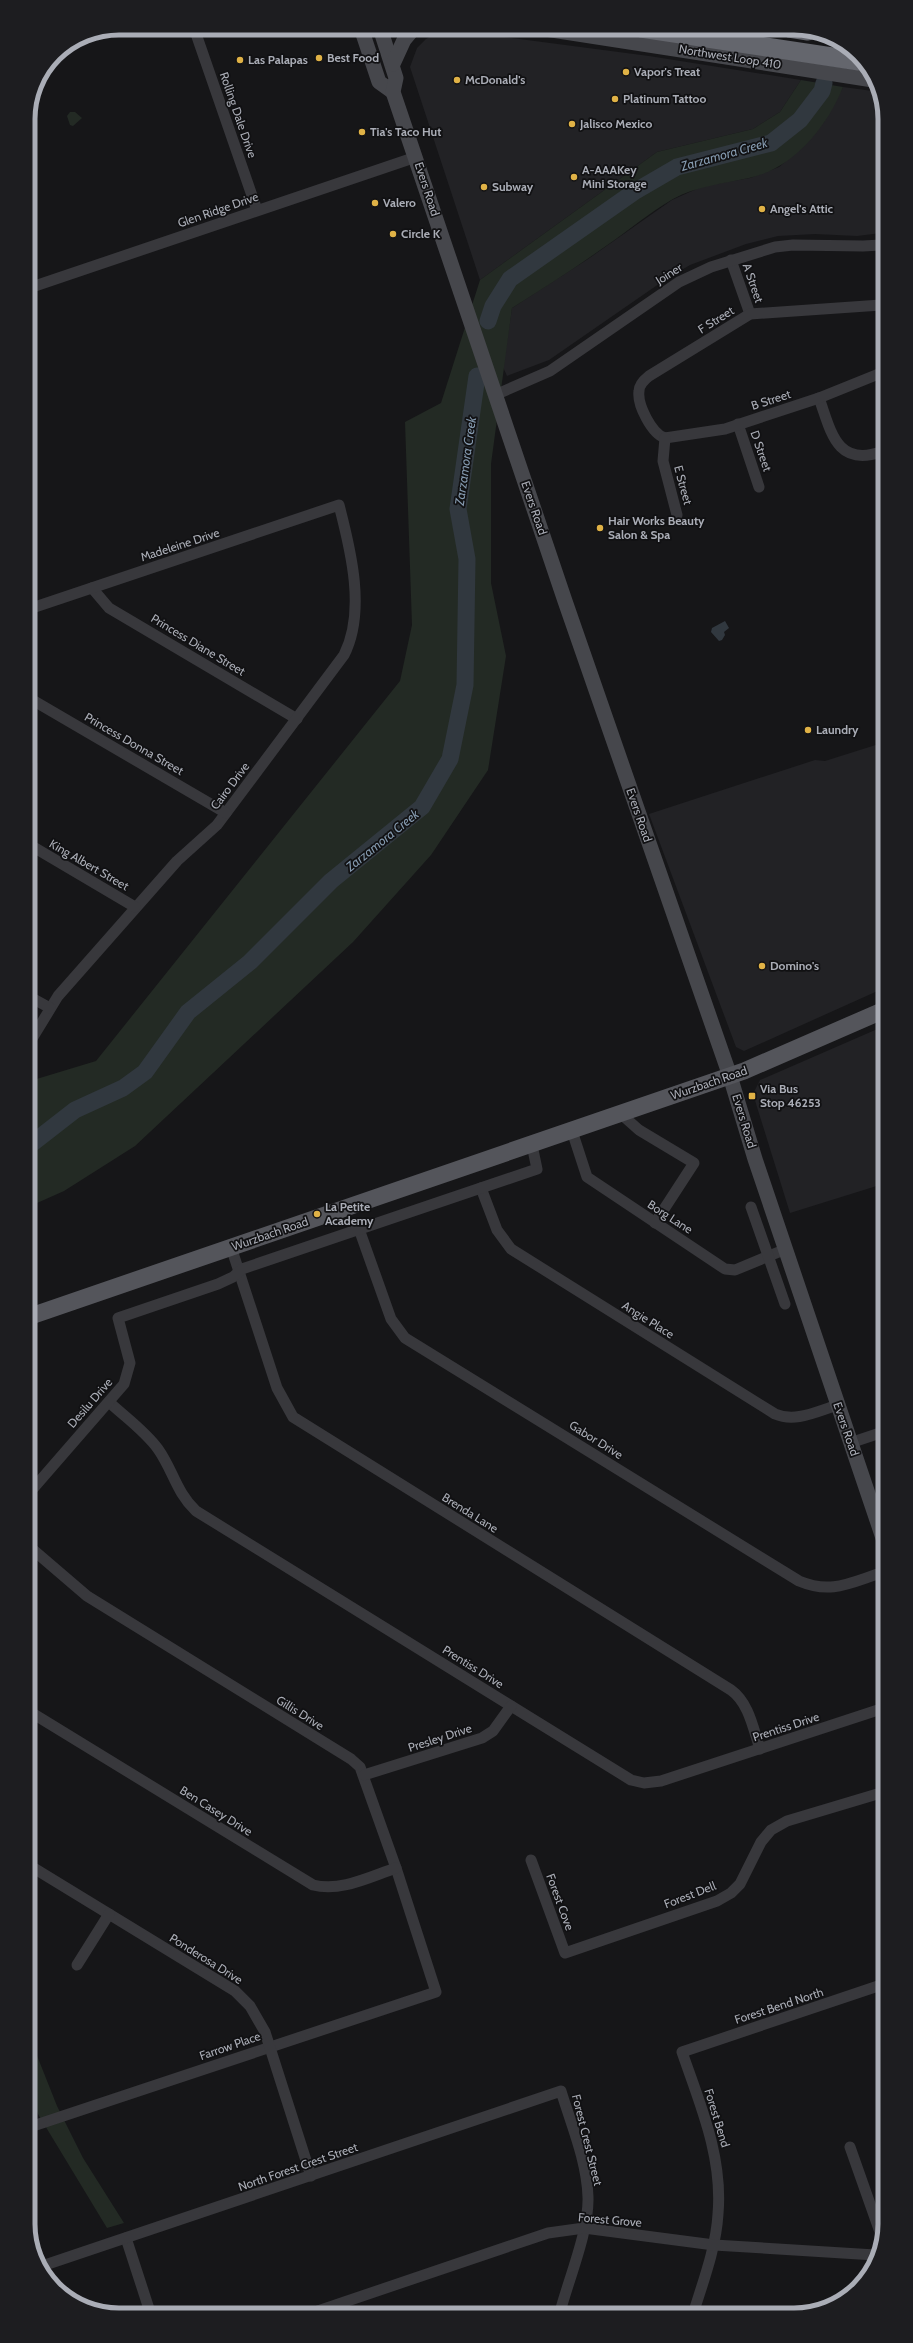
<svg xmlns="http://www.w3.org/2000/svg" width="913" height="2343" font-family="Cabin,sans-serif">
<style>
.built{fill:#222225}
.green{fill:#232a24}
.water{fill:#31383f}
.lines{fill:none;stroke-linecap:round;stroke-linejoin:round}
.river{stroke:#31383f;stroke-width:17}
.minor{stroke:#38383c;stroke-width:11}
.secondary{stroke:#46474c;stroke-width:15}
.primary{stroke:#54555b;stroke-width:17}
.motorway{stroke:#64666d;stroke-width:19}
.motorway-bridge{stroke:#64666d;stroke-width:19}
.poi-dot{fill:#e0b246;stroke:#111113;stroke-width:1.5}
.labels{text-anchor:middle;stroke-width:3.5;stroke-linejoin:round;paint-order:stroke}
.street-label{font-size:12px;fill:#aaadb6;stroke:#111113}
.poi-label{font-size:12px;font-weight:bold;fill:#aaadb6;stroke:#111113;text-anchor:start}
.water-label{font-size:13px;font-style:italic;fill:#8499ae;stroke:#111113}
.rim{fill:none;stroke:#aaadb6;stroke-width:5}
</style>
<rect width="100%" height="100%" fill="#161618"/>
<g class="built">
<polygon points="451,30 649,56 801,80 780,112 753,129 657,152 480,280 410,67 417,48 426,39 436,33"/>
<polygon points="843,87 880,92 881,233 857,236 815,234 778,236 746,244 690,265 666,279 549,360 507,376 503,367 512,308 588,259 672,200 703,186 750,178 779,167 801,148 824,122"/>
<polygon points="882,743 882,989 744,1051 736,1047 649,814 815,760 825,761"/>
<polygon points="882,1027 883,1184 790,1213 753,1094 760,1080"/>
</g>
<g class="green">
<path d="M801,80L843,87C827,127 793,169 749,178C722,184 697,186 673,199C650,212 628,231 606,246C575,268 544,288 512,308L491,464V583L506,656L488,770L431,855L353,942L135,1146L64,1191L37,1203L31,1255L30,1081L96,1061L400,681L412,625L405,422L441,403L480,280L657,152L753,129L780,112Z"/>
<polygon points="70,112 75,112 82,118 73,126 70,125 67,116"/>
<polygon points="31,1277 34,1358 31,1366"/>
<polygon points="32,2043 57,2106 83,2158 124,2223 107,2228 38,2114 32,2100"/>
</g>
<polygon class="water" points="725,621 729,628 724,632 725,635 722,640 719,641 711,632 712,628"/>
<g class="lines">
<g class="river">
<polyline points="488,321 493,306 510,279 634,192 677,167 771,143 800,120 822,91 824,83"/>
<polyline points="30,1145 75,1110 123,1088 145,1072 188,1012 250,962 331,881 422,807 450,759 465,685 467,559 458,509 477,376"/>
</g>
<g class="minor">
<polyline points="194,28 257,210"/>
<polyline points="731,260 750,314"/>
<polyline points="29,288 416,157"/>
<polyline points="495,395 550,371 679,282 711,267 775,247 793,245 863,246 881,245"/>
<path d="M819,398C831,431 836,467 881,452"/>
<polyline points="738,424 759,487"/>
<path d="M665,438C652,434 637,405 639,391C639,385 644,380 649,376L750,314L881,305"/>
<polyline points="665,438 725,429 819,398 881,373"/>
<polyline points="665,438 663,461 677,515"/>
<polyline points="92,588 109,608 297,719"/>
<path d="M29,609L339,505C351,551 366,612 344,655L217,825L177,861L58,996L30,1042"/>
<polyline points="29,698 226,813"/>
<polyline points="30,845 135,907"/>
<polyline points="30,997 50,1008"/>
<polyline points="621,1114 639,1130 694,1163 655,1223"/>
<polyline points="572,1131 587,1177 725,1269 735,1270 786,1249"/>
<path d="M481,1188L497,1230L511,1249L775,1414C796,1423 817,1411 838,1405"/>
<polyline points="751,1207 785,1304"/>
<path d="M359,1229L391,1319L405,1338L799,1581C832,1595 851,1582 884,1572"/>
<path d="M231,1247L277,1388L293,1417L731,1690C749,1703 753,1728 760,1749"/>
<path d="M109,1402C125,1417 145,1431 158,1449C173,1470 176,1492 196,1511L631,1780L644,1783L661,1781L884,1708"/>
<polyline points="850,1443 883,1432"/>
<polyline points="31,1491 124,1384 130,1363 118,1318 218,1284 233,1277 242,1269 537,1169 532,1145"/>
<polyline points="31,1548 87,1596 351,1759 360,1767 396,1868 436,1992 33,2126"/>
<path d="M32,1713L313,1885C341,1892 369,1877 396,1868"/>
<polyline points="364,1775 482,1738 493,1731 511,1706"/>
<polyline points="531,1860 565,1953 717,1901 731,1893 740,1884 761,1842 771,1830 787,1821 884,1792"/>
<polyline points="32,1867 235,1991 250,2006 265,2032 311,2176"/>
<polyline points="77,1965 109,1914"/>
<polyline points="850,2147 881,2235"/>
<polyline points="126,2238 151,2315"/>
<path d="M42,2266L561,2091C571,2124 587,2161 588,2197C589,2231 569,2278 560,2312"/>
<path d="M694,2311C704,2279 716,2247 718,2214C723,2157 700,2104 682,2052L884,1984"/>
<polyline points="309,2314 548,2233 584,2228 714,2245 875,2255"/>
</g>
<g class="secondary">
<polyline points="361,28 379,82 393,92"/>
<polyline points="380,28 396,78 393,92 565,601 730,1076 755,1159 883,1538"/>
<polyline points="539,28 873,80"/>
<polyline points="393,64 404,40 414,28"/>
</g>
<polyline class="primary" points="31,1316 744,1071 882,1011"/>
<polyline class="motorway" points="789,28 808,31"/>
<polyline class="motorway-bridge" points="641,28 859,61"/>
</g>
<g class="poi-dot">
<circle cx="319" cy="58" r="4"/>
<circle cx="240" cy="60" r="4"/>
<circle cx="626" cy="72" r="4"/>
<circle cx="457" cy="80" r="4"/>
<circle cx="615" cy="99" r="4"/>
<circle cx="572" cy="124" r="4"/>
<circle cx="362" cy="132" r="4"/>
<circle cx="574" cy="177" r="4"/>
<circle cx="484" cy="187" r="4"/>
<circle cx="375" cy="203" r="4"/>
<circle cx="762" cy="209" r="4"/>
<circle cx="393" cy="234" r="4"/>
<circle cx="600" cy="528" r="4"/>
<circle cx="808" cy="730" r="4"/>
<circle cx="762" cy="966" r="4"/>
<rect x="748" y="1092" width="8" height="8" rx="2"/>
<circle cx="317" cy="1214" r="4"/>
</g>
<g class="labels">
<g class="street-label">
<text transform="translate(730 57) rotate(9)" y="4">Northwest Loop 410</text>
<text transform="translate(238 115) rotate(71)" y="4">Rolling Dale Drive</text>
<text transform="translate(427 189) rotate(72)" y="4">Evers Road</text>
<text transform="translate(218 210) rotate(-19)" y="4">Glen Ridge Drive</text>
<text transform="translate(669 274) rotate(-32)" y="4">Joiner</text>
<text transform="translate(753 283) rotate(71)" y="4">A Street</text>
<text transform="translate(716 320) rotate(-32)" y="4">F Street</text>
<text transform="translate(771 400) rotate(-18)" y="4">B Street</text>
<text transform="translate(761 451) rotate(71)" y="4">D Street</text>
<text transform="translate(683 485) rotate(75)" y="4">E Street</text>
<text transform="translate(534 508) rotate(71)" y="4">Evers Road</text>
<text transform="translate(180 545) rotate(-18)" y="4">Madeleine Drive</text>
<text transform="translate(198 645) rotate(31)" y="4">Princess Diane Street</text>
<text transform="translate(134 744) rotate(30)" y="4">Princess Donna Street</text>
<text transform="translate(230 786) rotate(-53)" y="4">Cairo Drive</text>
<text transform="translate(639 815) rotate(71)" y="4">Evers Road</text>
<text transform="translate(89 865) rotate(30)" y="4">King Albert Street</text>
<text transform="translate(709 1083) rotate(-19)" y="4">Wurzbach Road</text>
<text transform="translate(744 1121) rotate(73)" y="4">Evers Road</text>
<text transform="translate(670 1217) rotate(33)" y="4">Borg Lane</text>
<text transform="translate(270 1234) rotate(-19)" y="4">Wurzbach Road</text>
<text transform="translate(648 1320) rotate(32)" y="4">Angie Place</text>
<text transform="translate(90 1403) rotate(-49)" y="4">Desilu Drive</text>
<text transform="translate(846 1429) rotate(71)" y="4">Evers Road</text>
<text transform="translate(596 1440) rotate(32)" y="4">Gabor Drive</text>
<text transform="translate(470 1513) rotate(32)" y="4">Brenda Lane</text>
<text transform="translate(473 1667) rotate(32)" y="4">Prentiss Drive</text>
<text transform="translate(300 1713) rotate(32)" y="4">Gillis Drive</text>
<text transform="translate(786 1727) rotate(-18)" y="4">Prentiss Drive</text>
<text transform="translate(440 1738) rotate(-18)" y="4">Presley Drive</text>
<text transform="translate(216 1811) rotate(32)" y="4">Ben Casey Drive</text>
<text transform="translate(690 1895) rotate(-21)" y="4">Forest Dell</text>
<text transform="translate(560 1902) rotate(70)" y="4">Forest Cove</text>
<text transform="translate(206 1959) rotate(32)" y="4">Ponderosa Drive</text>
<text transform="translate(779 2006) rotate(-18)" y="4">Forest Bend North</text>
<text transform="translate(230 2046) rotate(-19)" y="4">Farrow Place</text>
<text transform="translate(717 2118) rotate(73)" y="4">Forest Bend</text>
<text transform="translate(587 2140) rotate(76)" y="4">Forest Crest Street</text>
<text transform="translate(298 2167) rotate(-19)" y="4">North Forest Crest Street</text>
<text transform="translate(610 2220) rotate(5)" y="4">Forest Grove</text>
</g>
<g class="poi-label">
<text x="327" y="62">Best Food</text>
<text x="248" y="64">Las Palapas</text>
<text x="634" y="76">Vapor's Treat</text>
<text x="465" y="84">McDonald's</text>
<text x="623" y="103">Platinum Tattoo</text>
<text x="580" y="128">Jalisco Mexico</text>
<text x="370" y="136">Tia's Taco Hut</text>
<text x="582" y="174">A-AAAKey<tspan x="582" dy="14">Mini Storage</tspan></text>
<text x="492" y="191">Subway</text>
<text x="383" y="207">Valero</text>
<text x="770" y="213">Angel's Attic</text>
<text x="401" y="238">Circle K</text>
<text x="608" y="525">Hair Works Beauty<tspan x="608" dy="14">Salon &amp; Spa</tspan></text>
<text x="816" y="734">Laundry</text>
<text x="770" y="970">Domino's</text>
<text x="760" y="1093">Via Bus<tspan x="760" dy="14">Stop 46253</tspan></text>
<text x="325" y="1211">La Petite<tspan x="325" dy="14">Academy</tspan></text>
</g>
<g class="water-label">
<text transform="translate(724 154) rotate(-16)" y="5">Zarzamora Creek</text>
<text transform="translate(465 461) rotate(-82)" y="5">Zarzamora Creek</text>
<text transform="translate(382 840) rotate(-39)" y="5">Zarzamora Creek</text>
</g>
</g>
<path d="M0 0H913V2343H0ZM119 35H794A84 84 0 0 1 878 119V2224A84 84 0 0 1 794 2308H119A84 84 0 0 1 35 2224V119A84 84 0 0 1 119 35Z" fill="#1d1d20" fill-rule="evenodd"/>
<path class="rim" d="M119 35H794A84 84 0 0 1 878 119V2224A84 84 0 0 1 794 2308H119A84 84 0 0 1 35 2224V119A84 84 0 0 1 119 35Z"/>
</svg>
